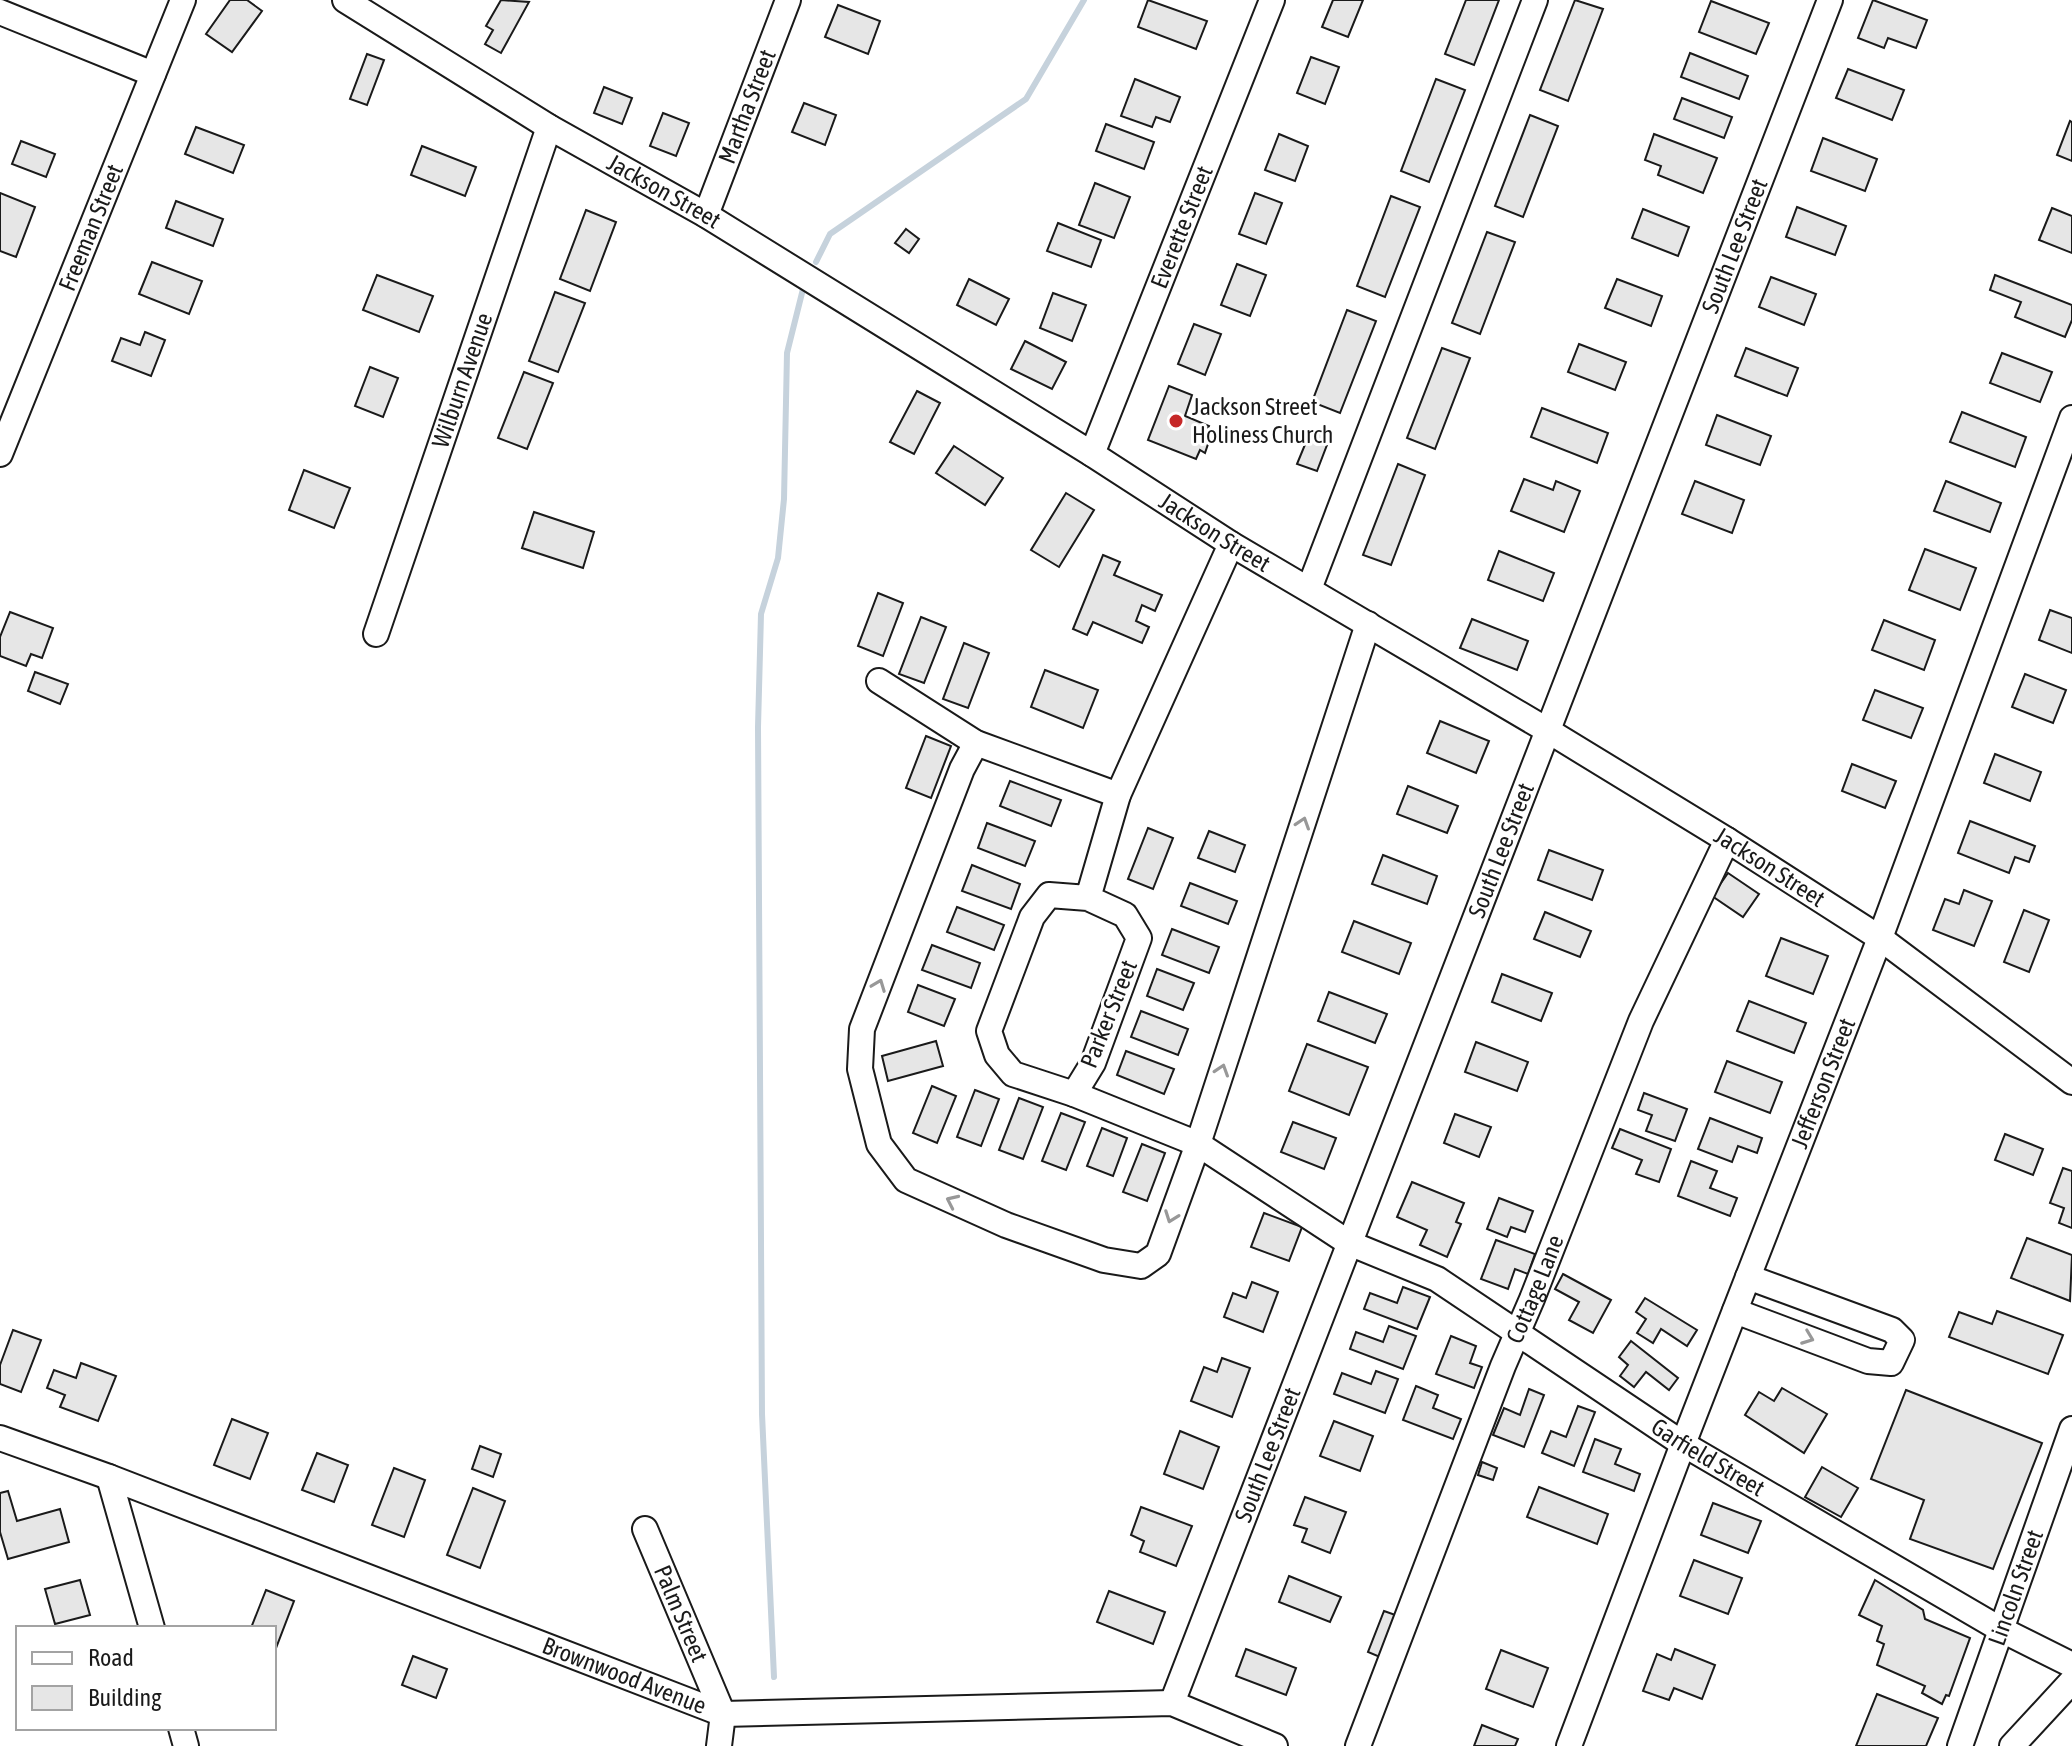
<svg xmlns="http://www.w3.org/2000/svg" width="2072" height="1746" font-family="'Asap Condensed',sans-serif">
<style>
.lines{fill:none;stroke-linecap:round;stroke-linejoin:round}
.stream{stroke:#c6d2dc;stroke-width:6}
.building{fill:#e6e6e6;stroke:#1a1a1a;stroke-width:2}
.minor-casing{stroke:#1a1a1a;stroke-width:28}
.minor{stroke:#fff;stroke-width:24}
.oneway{stroke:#989898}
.poi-dot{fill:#c62828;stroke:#fff;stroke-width:3}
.labels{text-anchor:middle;stroke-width:6;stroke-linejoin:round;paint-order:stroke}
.street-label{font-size:24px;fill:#1a1a1a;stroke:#fff}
.poi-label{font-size:24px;fill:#1a1a1a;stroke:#fff;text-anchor:start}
</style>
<rect width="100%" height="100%" fill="#fff"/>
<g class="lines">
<g class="stream">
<polyline points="816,262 830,234 1026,99 1084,0"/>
<polyline points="774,1677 762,1414 758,727 761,614 778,558 784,499 787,353 803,289"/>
</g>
</g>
<g class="building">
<polygon points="230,0 247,0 262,11 232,52 206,34"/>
<polygon points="501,0 529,2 501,53 485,44 493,30 486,26"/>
<polygon points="1148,0 1207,21 1196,49 1138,27"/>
<polygon points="1333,0 1363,0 1348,37 1322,27"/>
<polygon points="1466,0 1499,0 1474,65 1445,54"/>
<polygon points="1575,0 1603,9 1568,101 1540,90"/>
<polygon points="1873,0 1927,20 1916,48 1888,38 1884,48 1858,38"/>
<polygon points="1711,1 1769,23 1756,54 1699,32"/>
<polygon points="838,5 880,21 868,54 825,37"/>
<polygon points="1690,53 1748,76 1739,99 1681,77"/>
<polygon points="367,54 384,60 367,105 350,99"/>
<polygon points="1311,57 1339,67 1325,104 1297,93"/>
<polygon points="1848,69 1904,90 1892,120 1836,98"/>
<polygon points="1135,79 1180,97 1170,122 1156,117 1152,127 1121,116"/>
<polygon points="1436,79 1465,90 1429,182 1401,171"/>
<polygon points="604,87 632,98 622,124 594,113"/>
<polygon points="1682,98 1732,117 1724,138 1674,119"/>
<polygon points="804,103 836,115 825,145 792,132"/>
<polygon points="663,113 689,123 676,156 650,146"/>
<polygon points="1530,115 1558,126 1523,217 1495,206"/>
<polygon points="2070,121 2072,122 2072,161 2057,155"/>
<polygon points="1106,124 1154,142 1144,169 1096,151"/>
<polygon points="196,127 244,145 233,173 185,154"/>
<polygon points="1279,134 1308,146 1295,181 1265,170"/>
<polygon points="1654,134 1717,158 1703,193 1658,175 1661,166 1645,160"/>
<polygon points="1823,138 1877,159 1865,191 1811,171"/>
<polygon points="21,141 55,154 46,177 12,164"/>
<polygon points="422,146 476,167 465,196 411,175"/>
<polygon points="1095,183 1130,197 1114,238 1079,225"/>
<polygon points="0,193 35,207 16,257 0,251"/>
<polygon points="1255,193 1282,203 1266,244 1239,234"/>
<polygon points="1391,196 1420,207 1385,297 1357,286"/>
<polygon points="176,201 223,219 213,246 166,228"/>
<polygon points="1797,207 1846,226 1835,255 1786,237"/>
<polygon points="2052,208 2072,216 2072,253 2039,240"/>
<polygon points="1643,209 1689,227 1678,256 1632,238"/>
<polygon points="586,210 616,222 590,291 560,279"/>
<polygon points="1058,223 1101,240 1091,267 1047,251"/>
<polygon points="906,229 919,239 909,253 895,243"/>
<polygon points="1487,232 1515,242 1480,334 1452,323"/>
<polygon points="152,262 202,281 189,314 139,294"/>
<polygon points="1237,264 1266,275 1250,316 1221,305"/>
<polygon points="377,275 433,296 419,332 363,310"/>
<polygon points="1995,275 2072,305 2072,320 2065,337 2015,317 2021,302 1990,290"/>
<polygon points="1771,277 1816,294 1804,325 1759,307"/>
<polygon points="969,279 1009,299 996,325 957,305"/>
<polygon points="1617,279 1662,296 1651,326 1605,308"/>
<polygon points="555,292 585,303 558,372 529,361"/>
<polygon points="1053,293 1086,305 1072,341 1040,328"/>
<polygon points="1347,310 1376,321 1340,413 1312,402"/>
<polygon points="1194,324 1221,334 1205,375 1178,364"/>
<polygon points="145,332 165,340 151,376 112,361 121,338 140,345"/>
<polygon points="1025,341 1066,362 1052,389 1011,369"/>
<polygon points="1579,344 1626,362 1615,390 1568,372"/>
<polygon points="1442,348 1470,358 1435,449 1407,438"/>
<polygon points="1746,348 1798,368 1787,396 1735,376"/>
<polygon points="2002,353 2052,372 2040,402 1990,383"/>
<polygon points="370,367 398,378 383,417 355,406"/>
<polygon points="524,372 553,383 527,449 498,438"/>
<polygon points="1169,386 1192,395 1185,416 1209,426 1205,436 1210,438 1205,453 1200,450 1196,459 1148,440"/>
<polygon points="917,391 940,403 914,454 890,442"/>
<polygon points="1542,408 1608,433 1597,463 1531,437"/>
<polygon points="1962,412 2026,437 2015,467 1950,442"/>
<polygon points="1717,415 1771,436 1760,465 1706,445"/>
<polygon points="1311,430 1330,437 1317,471 1297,464"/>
<polygon points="954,446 1003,478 985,505 936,473"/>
<polygon points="1398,464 1425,475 1391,565 1363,555"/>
<polygon points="304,470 350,488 334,528 289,510"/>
<polygon points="1524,479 1553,490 1556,481 1580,491 1564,532 1511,511"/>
<polygon points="1695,481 1744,500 1732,533 1682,514"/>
<polygon points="1946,481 2001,503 1990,532 1934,511"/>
<polygon points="1066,493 1094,510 1059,567 1031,550"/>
<polygon points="534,512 594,532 583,568 522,548"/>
<polygon points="1925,549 1976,568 1960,610 1909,590"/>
<polygon points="1499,551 1554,573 1543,601 1488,580"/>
<polygon points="1103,555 1120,562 1114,575 1162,595 1155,611 1142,605 1136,621 1149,627 1142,643 1093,622 1087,635 1073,629"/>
<polygon points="878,593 903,603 883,656 858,646"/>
<polygon points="2050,610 2072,618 2072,653 2039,640"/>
<polygon points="10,612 53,628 42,658 31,654 26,666 0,656 0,637"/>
<polygon points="921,617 946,627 924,683 899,674"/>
<polygon points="1472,619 1528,641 1517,670 1460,648"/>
<polygon points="1884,620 1935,640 1924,670 1872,650"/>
<polygon points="964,643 989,653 968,708 943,699"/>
<polygon points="1045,670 1098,690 1083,728 1031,707"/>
<polygon points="35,672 68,684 60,704 28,691"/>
<polygon points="2025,674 2066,690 2053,723 2012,707"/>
<polygon points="1875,690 1923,708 1911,738 1863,720"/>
<polygon points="1440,721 1489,741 1476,773 1427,753"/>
<polygon points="926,736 951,746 931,798 906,788"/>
<polygon points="1995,754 2041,772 2030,801 1984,783"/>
<polygon points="1852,764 1896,781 1885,808 1842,791"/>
<polygon points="1010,781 1061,800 1051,826 1000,806"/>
<polygon points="1408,786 1458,806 1447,833 1397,814"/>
<polygon points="1970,821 2035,846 2029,862 2015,857 2009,873 1958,853"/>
<polygon points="987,823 1035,841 1025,866 978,848"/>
<polygon points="1148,828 1173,838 1153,889 1128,879"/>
<polygon points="1209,831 1245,845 1235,872 1198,858"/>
<polygon points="1549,850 1603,870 1592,900 1538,880"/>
<polygon points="1383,855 1437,876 1427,904 1372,884"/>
<polygon points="972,865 1020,884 1011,909 962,891"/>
<polygon points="1728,873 1759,894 1743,917 1712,896"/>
<polygon points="1190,883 1237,901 1228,924 1181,906"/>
<polygon points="1964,890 1992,901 1974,946 1933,930 1945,899 1959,904"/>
<polygon points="957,907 1004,925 994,950 947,932"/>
<polygon points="2024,910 2049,920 2029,972 2004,962"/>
<polygon points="1545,912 1591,931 1580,957 1534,939"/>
<polygon points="1354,921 1411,943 1399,974 1342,952"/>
<polygon points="1172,929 1219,947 1209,973 1162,955"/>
<polygon points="1781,938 1828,956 1813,994 1766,976"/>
<polygon points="932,945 980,963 971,988 922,970"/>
<polygon points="1157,969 1194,983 1183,1010 1147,996"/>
<polygon points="1502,974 1552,993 1541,1021 1492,1002"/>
<polygon points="918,985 955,999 944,1026 908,1012"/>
<polygon points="1329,992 1387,1014 1375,1043 1318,1021"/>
<polygon points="1749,1001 1806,1023 1794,1053 1737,1031"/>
<polygon points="1141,1011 1188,1029 1178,1055 1131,1037"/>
<polygon points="936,1041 943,1066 888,1081 882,1056"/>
<polygon points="1476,1042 1528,1062 1517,1091 1465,1072"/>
<polygon points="1307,1044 1368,1067 1349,1115 1289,1091"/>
<polygon points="1126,1051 1174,1069 1164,1094 1117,1075"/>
<polygon points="1727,1061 1782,1082 1770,1113 1715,1092"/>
<polygon points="932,1086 956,1096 937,1143 913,1133"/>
<polygon points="975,1090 999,1099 981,1146 957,1137"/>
<polygon points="1644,1093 1687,1109 1675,1141 1646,1131 1652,1115 1638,1110"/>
<polygon points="1019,1098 1043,1107 1023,1159 999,1150"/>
<polygon points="1061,1113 1085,1122 1066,1170 1042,1161"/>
<polygon points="1455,1114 1491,1127 1479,1157 1444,1143"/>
<polygon points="1710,1118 1762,1138 1757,1153 1738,1146 1732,1162 1698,1149"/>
<polygon points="1293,1122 1336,1138 1324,1169 1281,1152"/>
<polygon points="1102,1128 1127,1138 1113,1176 1087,1166"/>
<polygon points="1620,1129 1671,1149 1659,1182 1636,1174 1642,1160 1612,1148"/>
<polygon points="2005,1134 2043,1149 2033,1175 1995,1160"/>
<polygon points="1142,1144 1165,1153 1147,1201 1123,1192"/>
<polygon points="1691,1161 1717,1171 1710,1188 1737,1198 1730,1216 1678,1196"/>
<polygon points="2063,1168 2072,1171 2072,1228 2059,1223 2064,1208 2050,1203"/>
<polygon points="1412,1182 1464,1203 1456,1222 1461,1224 1447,1257 1420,1245 1427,1230 1397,1217"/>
<polygon points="1499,1198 1533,1211 1525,1232 1511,1227 1507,1237 1487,1229"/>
<polygon points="1264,1213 1302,1227 1289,1261 1251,1247"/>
<polygon points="2027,1238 2072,1255 2070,1301 2011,1278"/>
<polygon points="1496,1240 1535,1254 1528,1274 1515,1269 1508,1289 1481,1279"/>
<polygon points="1563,1274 1611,1300 1593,1333 1569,1320 1579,1302 1555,1289"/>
<polygon points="1252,1282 1278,1292 1263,1332 1224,1317 1233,1293 1246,1298"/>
<polygon points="1403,1287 1430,1297 1417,1329 1364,1309 1370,1293 1397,1303"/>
<polygon points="1645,1298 1697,1330 1687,1346 1661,1329 1653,1343 1637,1333 1646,1319 1636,1312"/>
<polygon points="1997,1311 2063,1335 2048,1374 1949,1337 1959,1312 1992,1324"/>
<polygon points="1389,1326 1416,1336 1403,1369 1350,1349 1356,1332 1383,1342"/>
<polygon points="13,1330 41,1340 21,1392 0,1384 0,1365"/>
<polygon points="1451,1336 1476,1346 1470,1363 1482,1367 1474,1388 1436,1374"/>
<polygon points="1631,1341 1678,1378 1669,1390 1646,1372 1634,1387 1620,1376 1628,1365 1619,1357"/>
<polygon points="1222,1358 1250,1368 1232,1417 1191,1401 1204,1367 1217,1372"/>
<polygon points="81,1363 116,1376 98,1421 60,1407 65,1395 47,1388 54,1370 76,1378"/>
<polygon points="1376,1371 1398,1379 1385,1413 1334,1394 1342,1373 1371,1384"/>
<polygon points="1416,1386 1438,1395 1433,1408 1461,1419 1453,1439 1403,1420"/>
<polygon points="1782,1388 1827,1414 1804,1453 1745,1415 1759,1392 1774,1401"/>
<polygon points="1529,1389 1544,1395 1524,1447 1493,1435 1504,1408 1520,1415"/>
<polygon points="1906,1390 2042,1443 1993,1569 1910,1539 1924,1500 1871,1479"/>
<polygon points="1578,1406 1595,1412 1574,1466 1542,1453 1551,1431 1566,1437"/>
<polygon points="232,1419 268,1433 250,1479 214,1465"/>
<polygon points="1334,1421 1373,1436 1360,1471 1320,1456"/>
<polygon points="1180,1431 1219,1447 1203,1489 1164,1474"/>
<polygon points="1595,1439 1621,1449 1615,1464 1640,1474 1634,1491 1583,1472"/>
<polygon points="480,1446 501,1454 493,1477 472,1469"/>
<polygon points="317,1453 348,1465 334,1502 302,1490"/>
<polygon points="1482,1462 1497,1468 1493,1480 1478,1475"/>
<polygon points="1822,1467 1858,1488 1841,1517 1805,1497"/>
<polygon points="394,1468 425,1480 404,1537 372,1525"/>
<polygon points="1539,1487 1608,1514 1597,1544 1527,1517"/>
<polygon points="473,1488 505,1501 480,1568 447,1555"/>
<polygon points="8,1491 17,1521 60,1509 69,1542 8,1559 0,1532 0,1493"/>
<polygon points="1305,1497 1346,1512 1330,1553 1302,1542 1307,1529 1294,1525"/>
<polygon points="1713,1503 1761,1521 1748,1553 1701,1535"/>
<polygon points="1141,1507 1192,1526 1176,1566 1140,1552 1144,1541 1131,1535"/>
<polygon points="1694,1560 1742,1578 1728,1614 1680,1596"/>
<polygon points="1289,1576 1341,1597 1330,1622 1279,1602"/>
<polygon points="80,1580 90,1615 55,1624 45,1589"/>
<polygon points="1875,1580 1923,1610 1925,1619 1970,1638 1949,1696 1946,1695 1942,1704 1922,1693 1925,1686 1877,1665 1884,1644 1877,1641 1882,1626 1859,1615"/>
<polygon points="266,1590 294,1601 276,1648 274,1647 274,1628 251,1628"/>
<polygon points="1109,1591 1165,1612 1153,1644 1097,1622"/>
<polygon points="1384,1611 1404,1618 1387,1660 1368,1652"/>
<polygon points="1246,1649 1296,1668 1286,1695 1236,1676"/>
<polygon points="1675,1649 1715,1665 1702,1699 1674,1688 1669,1700 1643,1691 1657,1654 1671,1660"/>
<polygon points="1501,1650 1548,1668 1533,1707 1486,1689"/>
<polygon points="413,1656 447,1669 436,1698 402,1685"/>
<polygon points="1877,1694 1938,1718 1926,1746 1856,1746"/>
<polygon points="1482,1725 1518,1739 1515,1746 1474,1746"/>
</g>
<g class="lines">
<defs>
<g id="minor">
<path id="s1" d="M345,0L549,127L706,215L1092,454L1231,544L1547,730L1727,840L1880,938L2072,1082"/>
<polyline points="0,12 153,74"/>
<path id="s2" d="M706,215L788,0"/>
<path id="s3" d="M0,454L183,0"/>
<path id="s4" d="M1092,454L1272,0"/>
<polyline points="1309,589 1535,0"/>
<path id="s5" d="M376,634L549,127"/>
<polyline points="879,681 976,743 1118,795"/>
<polyline points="976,743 962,769 862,1029 860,1069 879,1144 906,1180 1006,1225 1104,1260 1141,1266 1158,1254 1198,1144 1368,624"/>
<polyline points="1088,898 1125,915 1139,938 1093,1063 1074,1094 1013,1074 997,1055 989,1031 1032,917 1049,895 1088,898 1118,795 1231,544"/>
<path id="s6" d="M1074,1094L1198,1144L1349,1243L1437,1279L1683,1444L2000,1629L2072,1665"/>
<polyline points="1735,1311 1868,1361 1891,1363 1902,1340 1892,1330 1748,1277"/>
<path id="s7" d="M0,1438L109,1477L723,1714L1172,1703L1275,1746"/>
<polyline points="109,1477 152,1628"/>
<path id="s8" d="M645,1529L723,1714L719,1746"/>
<path id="s9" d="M1172,1703L1830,0"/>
<polyline points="181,1728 186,1746"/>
<path id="s10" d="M1358,1746L1503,1366L1532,1299L1641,1021L1727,840"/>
<path id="s11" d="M1569,1746L1683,1444L1880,938L2072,418"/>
<path id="s12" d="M1960,1746L2072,1429"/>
<polyline points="2012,1746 2072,1681"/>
</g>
</defs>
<use href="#minor" class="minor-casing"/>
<use href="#minor" class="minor"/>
</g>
<defs><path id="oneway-chevron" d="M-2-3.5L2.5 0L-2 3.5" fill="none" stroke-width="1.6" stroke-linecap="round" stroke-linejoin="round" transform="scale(2)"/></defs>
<g class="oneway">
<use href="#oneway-chevron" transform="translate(1303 823) rotate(-72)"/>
<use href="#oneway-chevron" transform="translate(879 985) rotate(-69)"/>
<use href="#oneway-chevron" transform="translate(1222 1070) rotate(-72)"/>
<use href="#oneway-chevron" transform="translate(952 1201) rotate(-155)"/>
<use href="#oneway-chevron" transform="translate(1171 1217) rotate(110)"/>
<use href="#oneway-chevron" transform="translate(1808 1338) rotate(21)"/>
</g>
<circle class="poi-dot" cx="1176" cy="421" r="8"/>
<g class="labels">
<g class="street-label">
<text dy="8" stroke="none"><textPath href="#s2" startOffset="116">Martha Street</textPath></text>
<text dy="8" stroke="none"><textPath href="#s1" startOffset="372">Jackson Street</textPath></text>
<text dy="8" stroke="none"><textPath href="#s3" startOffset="244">Freeman Street</textPath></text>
<text dy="8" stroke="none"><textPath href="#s4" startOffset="244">Everette Street</textPath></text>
<text dy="8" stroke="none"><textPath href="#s9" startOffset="1562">South Lee Street</textPath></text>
<text dy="8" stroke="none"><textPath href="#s5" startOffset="268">Wilburn Avenue</textPath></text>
<text dy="8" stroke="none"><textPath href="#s1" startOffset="1020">Jackson Street</textPath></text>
<text dy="8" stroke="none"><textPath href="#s9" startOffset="914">South Lee Street</textPath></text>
<text dy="8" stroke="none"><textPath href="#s1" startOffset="1668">Jackson Street</textPath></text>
<text transform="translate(1109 1014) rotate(-68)" y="8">Parker Street</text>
<text dy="8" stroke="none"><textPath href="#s11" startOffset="710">Jefferson Street</textPath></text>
<text dy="8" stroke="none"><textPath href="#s10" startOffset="490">Cottage Lane</textPath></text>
<text dy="8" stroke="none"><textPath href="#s9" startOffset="266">South Lee Street</textPath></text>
<text dy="8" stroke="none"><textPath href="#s6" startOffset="734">Garfield Street</textPath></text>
<text dy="8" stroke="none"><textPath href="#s12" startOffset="168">Lincoln Street</textPath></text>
<text dy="8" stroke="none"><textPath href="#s8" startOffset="92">Palm Street</textPath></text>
<text dy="8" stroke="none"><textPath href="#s7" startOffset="668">Brownwood Avenue</textPath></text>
</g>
<g class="poi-label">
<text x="1192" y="415">Jackson Street<tspan x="1192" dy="28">Holiness Church</tspan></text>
</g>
</g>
<rect x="16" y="1626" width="260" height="104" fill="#ffffff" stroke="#a3a3a3" stroke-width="2"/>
<rect x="32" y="1652" width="40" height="12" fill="#ffffff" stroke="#a3a3a3" stroke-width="2"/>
<text x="88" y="1666" font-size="24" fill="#1a1a1a">Road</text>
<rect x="32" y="1686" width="40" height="24" fill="#e6e6e6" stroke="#a3a3a3" stroke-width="2"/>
<text x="88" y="1706" font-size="24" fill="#1a1a1a">Building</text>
</svg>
